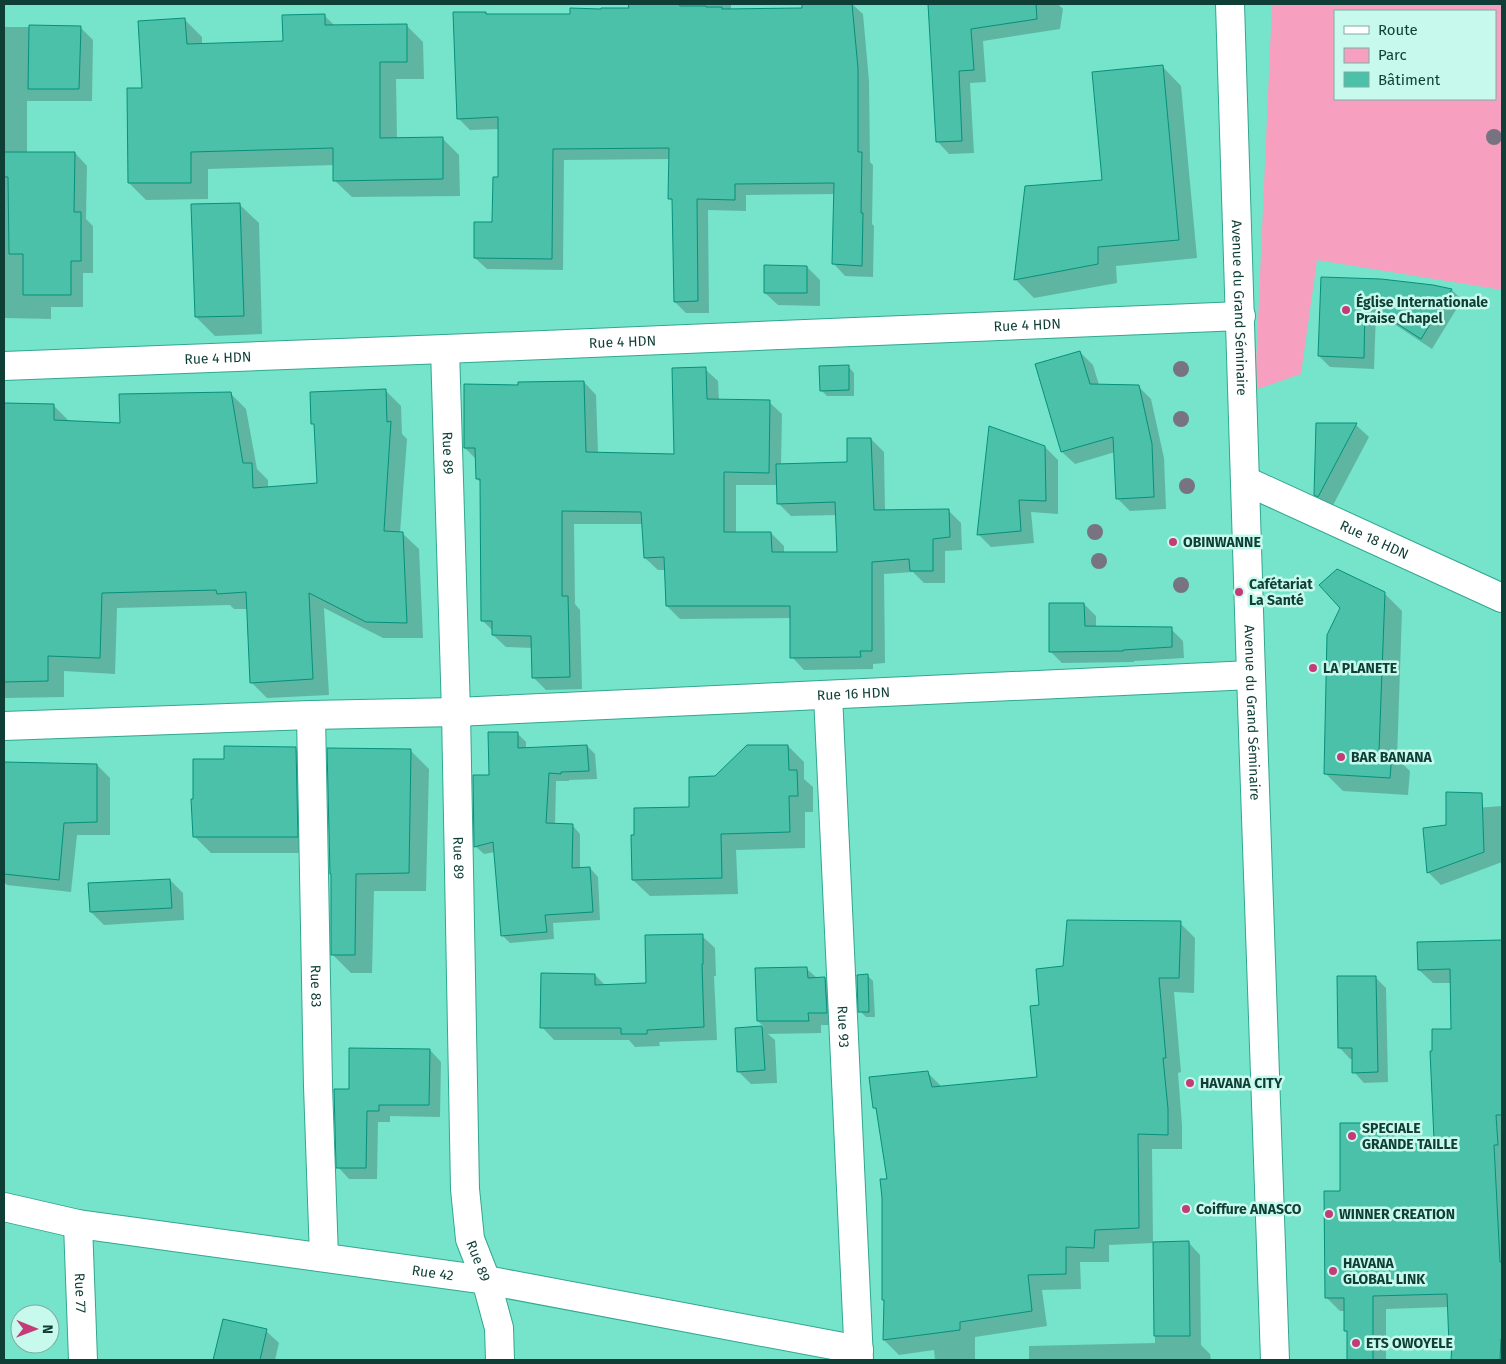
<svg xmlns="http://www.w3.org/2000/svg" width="1506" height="1364" font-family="'Fira Sans',sans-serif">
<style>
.green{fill:#f79fbe;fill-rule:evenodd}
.shadow{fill:#0003;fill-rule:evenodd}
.building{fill:#4bc1a9;stroke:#06907b}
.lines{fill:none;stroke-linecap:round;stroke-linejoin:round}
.minor-casing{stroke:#32a790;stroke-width:30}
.minor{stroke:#fff;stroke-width:28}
.tree{fill:#777381}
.poi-dot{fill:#c43b78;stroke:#c7f9ec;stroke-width:2}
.labels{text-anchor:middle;stroke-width:5;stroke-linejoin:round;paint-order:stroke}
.poi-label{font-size:14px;font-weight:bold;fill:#0e3e35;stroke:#c7f9ec;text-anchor:start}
.street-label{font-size:14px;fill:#0e3e35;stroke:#c7f9ec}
</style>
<rect width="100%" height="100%" fill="#76e3cb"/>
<path class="green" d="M1272,4H1502V290L1317,260L1301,374L1255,390ZM1335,11H1495V99H1335Z"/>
<g class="shadow">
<polygon points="630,4 731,4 731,10 804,9 804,4 852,4 863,14 869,81 870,162 873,165 872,224 874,226 873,277 845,276 834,264 835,194 746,195 746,211 708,210 709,313 686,313 675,302 673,202 670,198 670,159 564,160 563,270 487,269 475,258 494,223 499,179 499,129 470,130 458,118 485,13 488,15 571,15 630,9"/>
<polygon points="929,4 1058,4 1063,9 1060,29 983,41 986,82 970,83 974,153 949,154 937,141"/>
<polygon points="324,15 335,26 406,25 423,42 424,79 396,79 397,139 442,138 459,155 460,196 352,197 334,180 334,165 208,169 208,199 146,200 129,183 143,89 185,20 202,37 202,45 284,42"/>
<polygon points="4,27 80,27 93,40 92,101 27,101 27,153 75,153 87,166 86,219 93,226 93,273 83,273 83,307 51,307 51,319 4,318"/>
<polygon points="1162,66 1181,86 1197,258 1116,266 1117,283 1034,298 1015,279 1103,181"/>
<polygon points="239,204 259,223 262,334 215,336 196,317"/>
<polygon points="807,267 820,280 820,306 778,305 765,293"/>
<polygon points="1381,280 1452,290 1462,300 1432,349 1376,312 1374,369 1330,367 1319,356"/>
<polygon points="1080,352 1093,365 1099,385 1138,386 1151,399 1164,458 1166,509 1130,511 1117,498 1115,452 1075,464 1062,452"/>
<polygon points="848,366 854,373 854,396 827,396 821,390"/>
<path d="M705,369L718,381L719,401L769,402L782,414L781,465L849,463L871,439L884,452L885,511L948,510L961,523L962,550L945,551V583H924L913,572L884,574L885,663L873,664V669L804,670L792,657V618L680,619L667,606L665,570H658L645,558L643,524H574L575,604L580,610L582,689L546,690L533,677V648L506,647L493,635V631L483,621L482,483L477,479L476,459L465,448L520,386L584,382L596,395L598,453L675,455ZM736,485H778V503L791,516L837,515L838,553H784V546L771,533H736Z"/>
<polygon points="385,390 401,406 402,434 407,439 400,533 402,533 419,549 423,638 383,638 324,608 329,695 267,698 251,682 248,609 234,609 230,605 117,608 115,674 64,671 64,697 5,698 4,696 4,404 53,405 70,422 121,424 230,393 246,409 257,469 268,480 268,488 319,484 315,426 313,423"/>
<polygon points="1317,425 1356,425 1369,437 1331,509 1315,494"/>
<polygon points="1045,447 1058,460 1058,514 1031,512 1034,543 991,547 978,534"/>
<polygon points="1384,593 1402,611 1397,759 1410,771 1408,795 1343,791 1325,773"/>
<polygon points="1084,604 1096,616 1096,627 1171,629 1183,641 1184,658 1134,661 1134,662 1062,663 1050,651"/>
<polygon points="518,734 526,742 526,749 587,746 595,754 597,779 569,780 569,781 556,781 555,825 572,825 580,834 580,869 590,868 598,877 600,920 553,923 554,939 510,943 502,935 495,852 484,854 475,846 490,777"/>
<polygon points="788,746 804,762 804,779 813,787 813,812 805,812 805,848 736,850 738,894 650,896 633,880 716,778"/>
<polygon points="295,748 312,765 314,853 211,853 194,836 194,800 225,760"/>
<polygon points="410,750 429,769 426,891 374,891 372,973 351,973 332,954 332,875"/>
<polygon points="4,763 97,765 110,778 110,835 77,835 71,892 7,885 4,882"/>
<polygon points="1502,806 1502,862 1441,885 1428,872 1448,826 1448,810"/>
<polygon points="170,880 183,893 184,920 104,925 91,912"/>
<polygon points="1180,923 1195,938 1194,993 1174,992 1181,1072 1178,1073 1182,1125 1182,1149 1152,1149 1153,1243 1109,1245 1109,1262 1080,1262 1081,1289 1042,1290 1047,1326 975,1337 975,1360 935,1360 934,1350 899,1355 884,1340 886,1302 883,1300 888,1180 878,1111 874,1108 927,1072 942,1087 1038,1078 1040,1006 1065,967"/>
<polygon points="702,936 715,948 716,976 714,976 717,1040 659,1042 660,1046 635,1047 629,1040 554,1040 542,1027 595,975 606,986 647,984"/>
<polygon points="1502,941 1502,1360 1453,1360 1453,1346 1450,1343 1448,1307 1386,1309 1386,1360 1348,1360 1348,1333 1345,1330 1345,1311 1340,1311 1326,1297 1342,1192 1382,1124 1396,1137 1396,1141 1436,1141 1452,1030 1451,983 1433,983 1419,970 1418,943"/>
<polygon points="807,969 817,978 825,978 838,991 839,1025 821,1025 821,1033 768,1034 775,1040 777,1083 751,1084 738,1071 736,1029 764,1027 758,1021"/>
<polygon points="867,975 873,981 875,1017 866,1017 860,1011"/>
<polygon points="1375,977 1386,988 1388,1082 1364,1083 1354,1072 1353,1059 1350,1059 1340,1048"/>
<polygon points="430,1050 441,1062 440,1117 390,1116 390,1122 378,1122 377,1179 349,1179 338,1167 350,1090"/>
<polygon points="1155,1243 1189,1243 1200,1255 1201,1345 1210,1354 1211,1360 1029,1360 1029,1346 1155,1343"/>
<polygon points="224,1321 266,1331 279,1343 275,1360 214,1360"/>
</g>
<g class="building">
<polygon points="628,4 679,4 680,6 706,6 706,7 722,7 722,9 802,8 802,4 852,4 858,68 858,152 862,152 861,213 863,213 862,266 832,264 834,183 735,184 735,200 697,199 698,301 674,302 672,199 668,199 669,148 553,149 552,259 474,258 474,222 492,222 493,177 498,177 498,117 457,119 453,12 486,12 486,14 570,14 570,8 601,9 601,8 629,8"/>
<polygon points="928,4 1036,4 1037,19 971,29 974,70 959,71 962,141 936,142"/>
<polygon points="325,14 325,25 407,24 407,62 380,62 380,138 443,137 443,179 333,181 333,148 191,152 191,183 128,183 127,88 142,88 138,21 185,18 187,44 283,41 282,15"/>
<polygon points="29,25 81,26 79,89 28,89"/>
<polygon points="1163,65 1179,240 1098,247 1098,264 1014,280 1025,186 1102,180 1092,72"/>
<polygon points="4,152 75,152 74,212 81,212 81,261 71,261 71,295 23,295 23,254 9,254 8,177 4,177"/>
<polygon points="240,203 244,316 195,317 191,204"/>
<polygon points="764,265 807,266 807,293 764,293"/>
<polygon points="1321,277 1381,279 1433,285 1452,289 1421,339 1365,303 1364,358 1318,356"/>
<polygon points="1080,351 1090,384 1139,385 1152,444 1154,497 1116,499 1113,437 1061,452 1035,364"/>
<polygon points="849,365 849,390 820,391 819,366"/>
<polygon points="706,367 707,399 770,400 769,473 724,472 724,532 771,532 772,552 837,552 835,502 777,504 776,464 847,462 847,438 871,438 874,510 949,509 950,537 933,539 933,571 910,571 909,559 872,562 872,651 860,651 861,657 790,658 790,606 666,606 664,557 644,558 641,512 562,511 562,596 568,596 570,677 532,678 531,636 492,635 492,621 481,621 480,479 476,479 475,448 464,448 464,384 518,385 518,382 584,381 586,452 674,454 672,368"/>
<polygon points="386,389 387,422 391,421 384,531 403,532 407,623 366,622 309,593 313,679 250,683 246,592 217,594 216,590 102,593 100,658 48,656 48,681 4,682 4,403 54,404 54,420 120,423 119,394 231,392 243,463 252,463 253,488 317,483 314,424 311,424 310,392"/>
<polygon points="1316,423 1357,423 1318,497 1314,495"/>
<polygon points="989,426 1045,446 1046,501 1019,500 1021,531 977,535"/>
<polygon points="1337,569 1385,592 1379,751 1392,752 1390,778 1324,774 1327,635 1340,608 1319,585"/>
<polygon points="1049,603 1084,603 1085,626 1172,627 1172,647 1123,650 1123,651 1049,652"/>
<polygon points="488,732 518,732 518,748 587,745 589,771 561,772 561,774 549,773 546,823 573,824 572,868 590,867 593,912 545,915 547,932 501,936 493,842 474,847 473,775 489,775"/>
<polygon points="747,745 788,745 789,770 797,770 798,796 789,796 790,832 721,834 722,878 632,880 631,835 634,835 634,808 689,807 689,777 715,776"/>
<polygon points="224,746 296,747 298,837 193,837 191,799 193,799 193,759 224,759"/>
<polygon points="327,748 411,749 409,873 356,874 355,955 331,955 331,874 330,874"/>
<polygon points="4,762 97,764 97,822 64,823 59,880 4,874"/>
<polygon points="1446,792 1482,793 1484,852 1427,873 1423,828 1446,825"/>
<polygon points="170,879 172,908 90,912 88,883"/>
<polygon points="1067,920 1181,921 1179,978 1159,978 1166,1058 1163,1058 1168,1109 1168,1135 1138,1134 1139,1228 1095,1230 1094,1248 1066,1247 1066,1274 1028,1275 1032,1311 960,1322 960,1330 883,1340 884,1300 882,1300 882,1198 880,1179 887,1179 876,1108 873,1108 869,1077 928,1071 932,1087 1037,1077 1030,1006 1039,1005 1036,969 1063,966"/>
<polygon points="703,934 703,964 702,964 704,1027 647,1030 647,1034 621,1034 621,1028 540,1028 541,973 595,974 595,985 646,983 645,935"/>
<polygon points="1502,940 1502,1115 1496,1115 1498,1145 1494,1145 1500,1262 1502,1262 1502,1339 1501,1339 1500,1360 1451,1360 1452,1344 1449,1344 1447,1294 1373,1296 1373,1360 1347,1360 1347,1331 1344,1331 1344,1298 1325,1298 1324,1191 1340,1191 1340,1123 1383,1123 1383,1139 1434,1140 1430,1051 1432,1051 1432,1029 1451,1029 1450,969 1418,970 1417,942"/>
<polygon points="807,967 808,978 825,977 827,1013 808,1013 809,1021 757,1021 755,968"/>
<polygon points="868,974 869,1012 858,1012 857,975"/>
<polygon points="1337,976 1376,976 1378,1072 1352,1073 1352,1048 1338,1048"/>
<polygon points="762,1026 765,1070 737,1072 735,1028"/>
<polygon points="349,1048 430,1049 429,1105 379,1105 379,1111 367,1111 366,1168 336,1168 334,1089 349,1089"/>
<polygon points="1189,1241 1190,1336 1154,1336 1153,1242"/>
<polygon points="223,1319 267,1329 260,1360 213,1360"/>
</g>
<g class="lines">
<defs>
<g id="minor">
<path id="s1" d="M1230,4L1251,675L1275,1360"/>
<path id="s2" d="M445,349L456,712L465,1189L470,1239L486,1280L499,1328L500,1360"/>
<path id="s3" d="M4,366L445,349L1241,316"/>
<path id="s4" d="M1246,481L1502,598"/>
<path id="s5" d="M828,695L859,1360"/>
<path id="s6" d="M311,715L318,1086L324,1257"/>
<path id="s7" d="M4,726L311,715L456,712L1251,675"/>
<path id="s8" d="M4,1207L78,1224L486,1280L859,1350"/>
<path id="s9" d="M78,1224L83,1360"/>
</g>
</defs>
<use href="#minor" class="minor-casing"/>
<use href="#minor" class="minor"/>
</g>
<g class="tree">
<circle cx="1494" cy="137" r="8"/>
<circle cx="1181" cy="369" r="8"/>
<circle cx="1181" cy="419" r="8"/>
<circle cx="1187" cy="486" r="8"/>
<circle cx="1095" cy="532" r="8"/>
<circle cx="1099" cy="561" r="8"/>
<circle cx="1181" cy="585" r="8"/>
</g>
<g class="poi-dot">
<circle cx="1346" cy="310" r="5"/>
<circle cx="1173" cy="542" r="5"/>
<circle cx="1239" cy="592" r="5"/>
<circle cx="1313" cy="668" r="5"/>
<circle cx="1341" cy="757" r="5"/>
<circle cx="1190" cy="1083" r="5"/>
<circle cx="1352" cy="1136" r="5"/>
<circle cx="1186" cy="1209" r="5"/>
<circle cx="1329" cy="1214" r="5"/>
<circle cx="1333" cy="1271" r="5"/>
<circle cx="1356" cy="1343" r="5"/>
</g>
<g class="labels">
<g class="poi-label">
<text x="1356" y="307">Église Internationale<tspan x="1356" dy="16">Praise Chapel</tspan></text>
<text x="1183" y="547">OBINWANNE</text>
<text x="1249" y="589">Cafétariat<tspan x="1249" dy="16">La Santé</tspan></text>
<text x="1323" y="673">LA PLANETE</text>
<text x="1351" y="762">BAR BANANA</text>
<text x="1200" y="1088">HAVANA CITY</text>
<text x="1362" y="1133">SPECIALE<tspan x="1362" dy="16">GRANDE TAILLE</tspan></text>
<text x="1196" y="1214">Coiffure ANASCO</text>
<text x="1339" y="1219">WINNER CREATION</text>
<text x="1343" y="1268">HAVANA<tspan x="1343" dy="16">GLOBAL LINK</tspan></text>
<text x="1366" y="1348">ETS OWOYELE</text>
</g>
<g class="street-label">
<text dy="5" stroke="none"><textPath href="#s1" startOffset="304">Avenue du Grand Séminaire</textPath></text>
<text dy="5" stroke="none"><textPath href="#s3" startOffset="1024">Rue 4 HDN</textPath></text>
<text dy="5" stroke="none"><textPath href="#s3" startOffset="619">Rue 4 HDN</textPath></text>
<text dy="5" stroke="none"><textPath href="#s3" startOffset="214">Rue 4 HDN</textPath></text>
<text dy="5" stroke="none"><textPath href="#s2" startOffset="104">Rue 89</textPath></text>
<text dy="5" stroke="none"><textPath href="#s4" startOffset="141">Rue 18 HDN</textPath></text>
<text dy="5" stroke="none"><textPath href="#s7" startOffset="850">Rue 16 HDN</textPath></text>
<text dy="5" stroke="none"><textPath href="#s1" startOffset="709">Avenue du Grand Séminaire</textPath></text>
<text dy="5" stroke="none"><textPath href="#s2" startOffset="509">Rue 89</textPath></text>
<text dy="5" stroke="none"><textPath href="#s6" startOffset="271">Rue 83</textPath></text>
<text dy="5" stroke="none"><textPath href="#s5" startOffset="332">Rue 93</textPath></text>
<text dy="5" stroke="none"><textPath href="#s2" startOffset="914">Rue 89</textPath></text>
<text dy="5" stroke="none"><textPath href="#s8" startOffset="434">Rue 42</textPath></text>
<text dy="5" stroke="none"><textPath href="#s9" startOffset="69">Rue 77</textPath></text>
</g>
</g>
<rect width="1506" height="1364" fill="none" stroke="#0e3e35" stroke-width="10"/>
<rect x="1334" y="10" width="162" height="90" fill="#c7f9ec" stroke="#7daea3"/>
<rect x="1344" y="26" width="25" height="8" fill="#ffffff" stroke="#7daea3"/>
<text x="1378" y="35" font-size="15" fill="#0e3e35">Route</text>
<rect x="1344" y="48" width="25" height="15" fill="#f79fbe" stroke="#7daea3"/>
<text x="1378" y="60" font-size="15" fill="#0e3e35">Parc</text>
<rect x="1344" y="72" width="25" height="15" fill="#4bc1a9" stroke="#7daea3"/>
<text x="1378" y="85" font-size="15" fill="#0e3e35">Bâtiment</text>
<g transform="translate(35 1329) rotate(91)"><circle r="24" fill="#c7f9ec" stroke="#7daea3"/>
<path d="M0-4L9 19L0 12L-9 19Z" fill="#c43b78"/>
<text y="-8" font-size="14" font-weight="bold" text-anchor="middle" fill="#0e3e35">N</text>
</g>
</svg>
